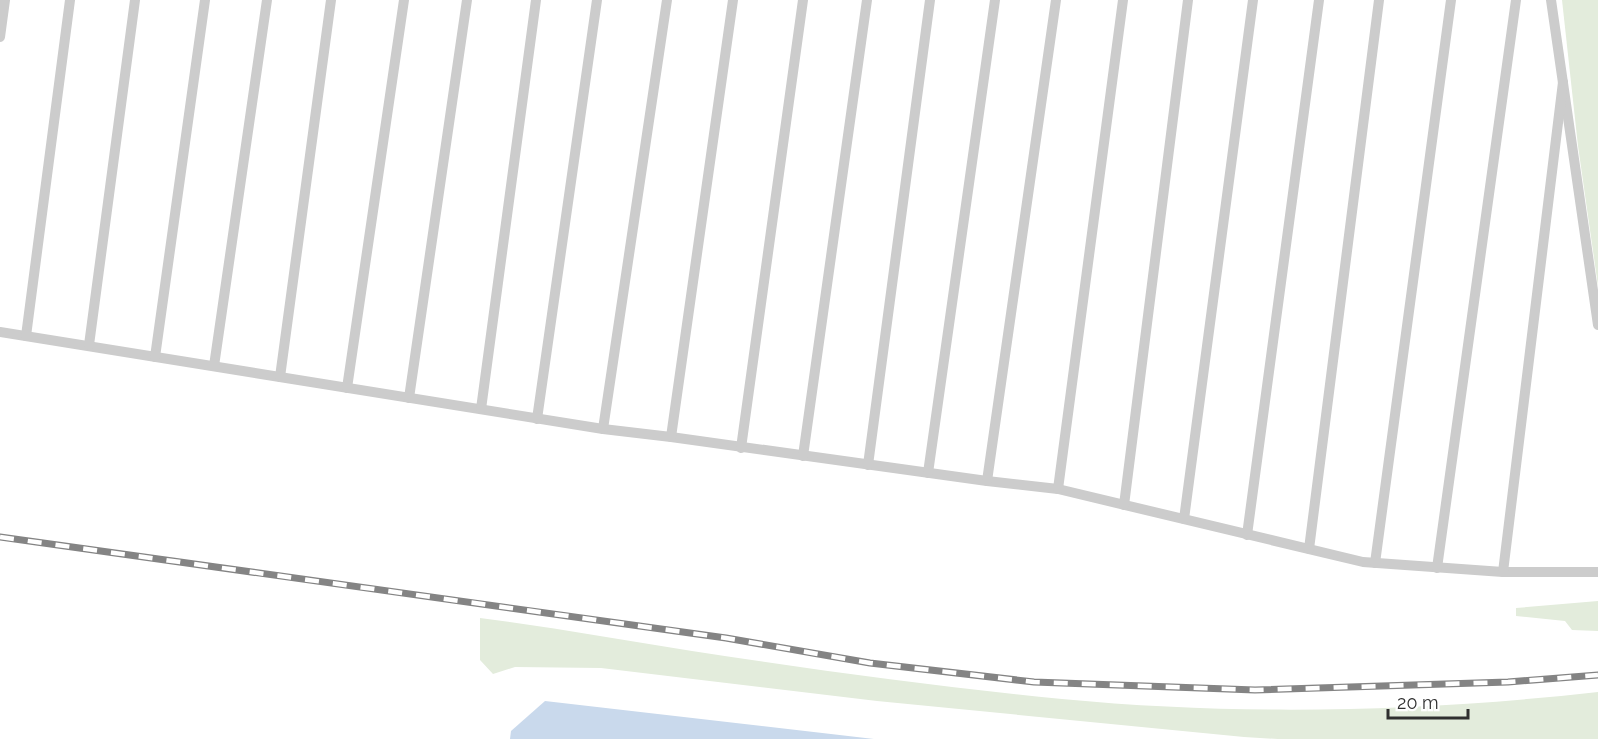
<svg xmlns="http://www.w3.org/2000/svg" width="1598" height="739" font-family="Raleway,sans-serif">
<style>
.green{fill:#e3ecdc}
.water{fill:#c9d9ec}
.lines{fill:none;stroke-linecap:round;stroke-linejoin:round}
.lane{stroke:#ccc;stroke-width:10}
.rail-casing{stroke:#848484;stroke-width:7}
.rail{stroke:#fff;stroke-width:4.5;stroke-dasharray:14;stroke-linecap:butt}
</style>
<rect width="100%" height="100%" fill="#fff"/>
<g class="green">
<polygon points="1562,0 1598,0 1598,286 1578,146"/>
<polygon points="1598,601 1598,631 1572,630 1565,621 1516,616 1516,608"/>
<path d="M480,618C551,627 621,640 692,651C815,670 939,687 1062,699C1240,716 1420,712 1598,692V739H1278L1244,737L877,701L601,668L515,667L493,674L480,660Z"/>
</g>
<polygon class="water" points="545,701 874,739 510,739 511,731"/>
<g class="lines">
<g class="lane">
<polyline points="1551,0 1598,325"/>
<polyline points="0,37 5,0"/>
<polyline points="0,332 603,429 671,437 987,481 1058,489 1363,562 1503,572 1598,572"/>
<polyline points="26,336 70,0"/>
<polyline points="89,345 135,0"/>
<polyline points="155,357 205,0"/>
<polyline points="214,366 267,0"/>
<polyline points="280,377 331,0"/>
<polyline points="347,388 404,0"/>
<polyline points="409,398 467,0"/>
<polyline points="481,409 536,0"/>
<polyline points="537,419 597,0"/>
<polyline points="603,429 667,0"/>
<polyline points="671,437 733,0"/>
<polyline points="741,448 803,0"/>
<polyline points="803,456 867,0"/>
<polyline points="868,465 930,0"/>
<polyline points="928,473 995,0"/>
<polyline points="987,481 1056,0"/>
<polyline points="1058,489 1123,0"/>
<polyline points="1124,505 1188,0"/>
<polyline points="1184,519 1253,0"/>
<polyline points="1247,535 1319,0"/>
<polyline points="1309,549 1379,0"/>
<polyline points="1375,563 1451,0"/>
<polyline points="1437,568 1516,0"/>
<polyline points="1503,572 1563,82"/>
</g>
<defs>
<polyline id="rail" points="0,537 726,638 870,663 1034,682 1255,690 1508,682 1598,675"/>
</defs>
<use href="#rail" class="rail-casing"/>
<use href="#rail" class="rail"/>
</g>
<path d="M1388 709v9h80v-9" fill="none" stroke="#2f2f2f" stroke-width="3"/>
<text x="1397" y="709" font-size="18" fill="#2f2f2f" stroke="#ffffff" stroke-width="4.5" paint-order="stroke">20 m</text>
</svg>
